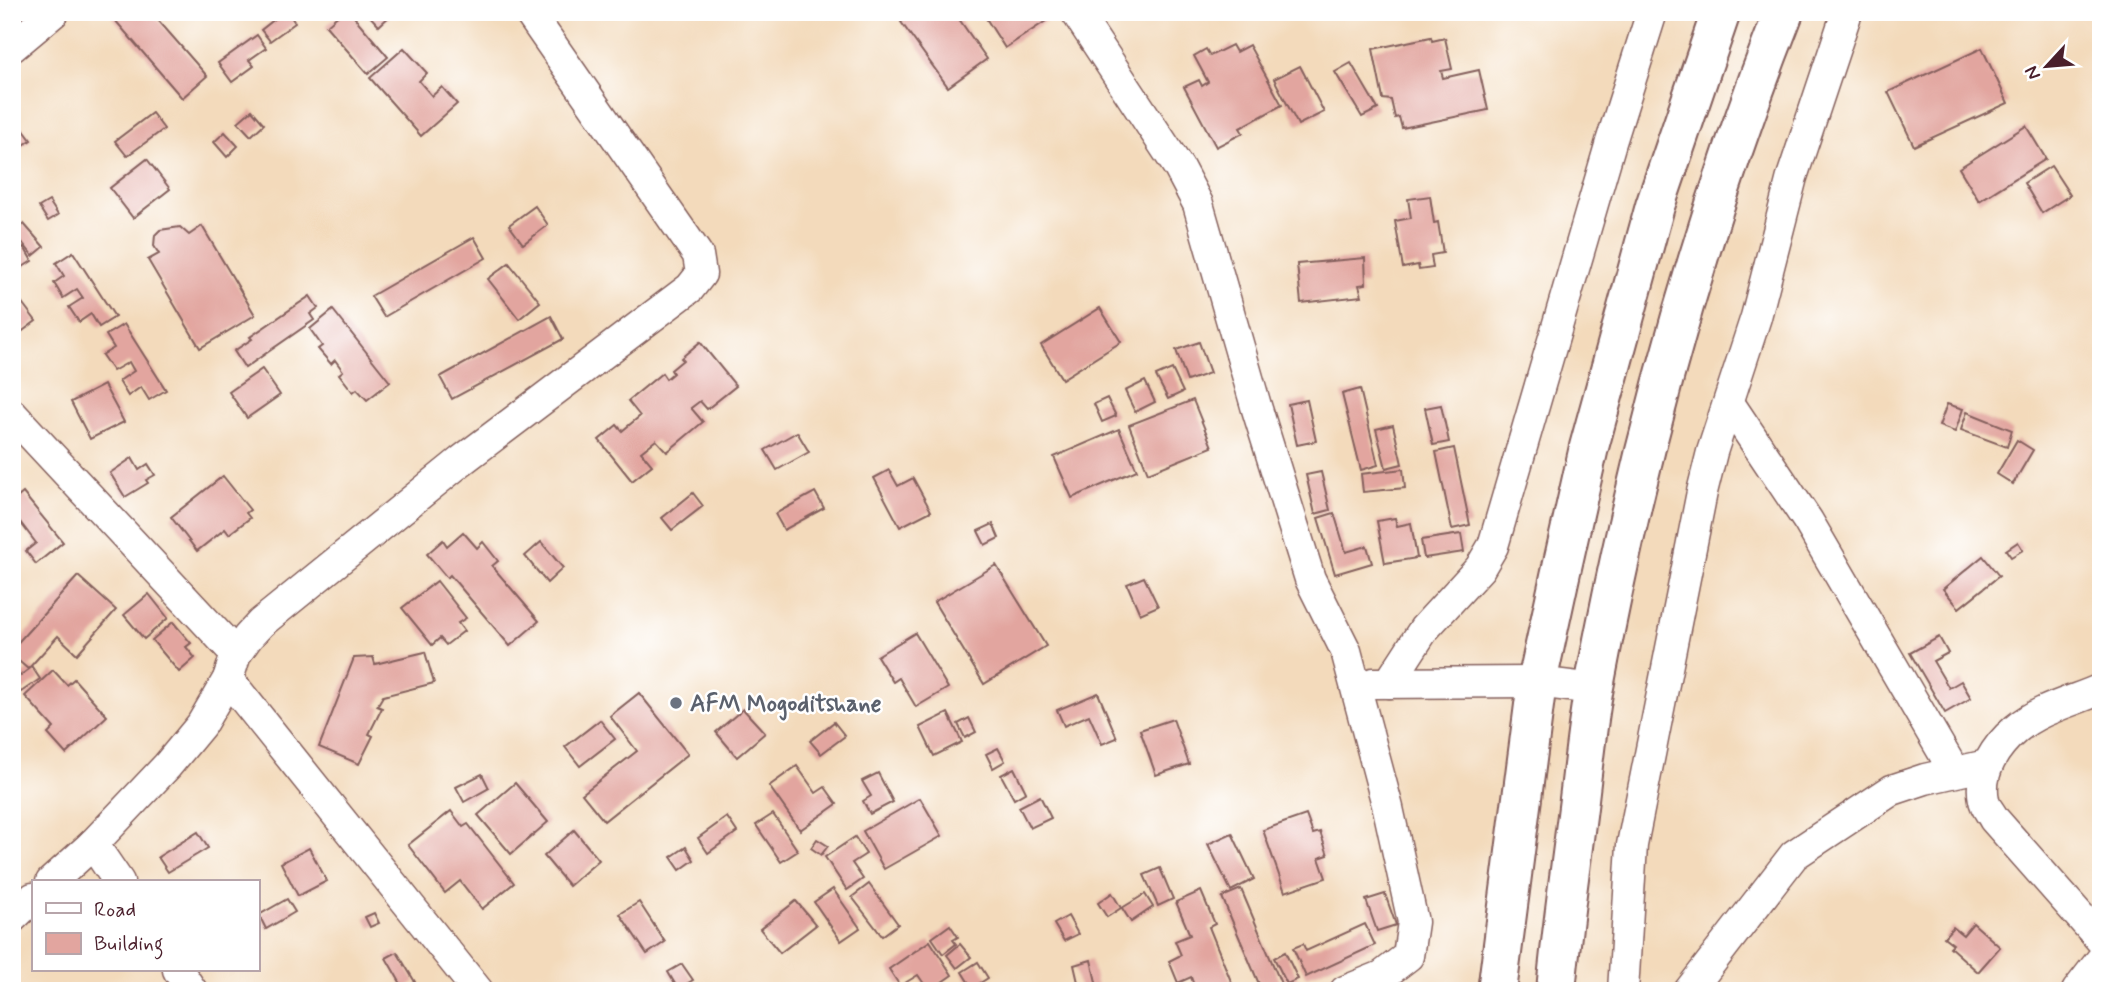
<svg xmlns="http://www.w3.org/2000/svg" width="2113" height="1003" font-family="Mynerve,sans-serif">
<style>
.building{fill:#e2a59f}
.lines{fill:none;stroke-linecap:round;stroke-linejoin:round}
.minor-casing{stroke:#85605d;stroke-width:33}
.primary-casing{stroke:#85605d;stroke-width:42}
.minor{stroke:#fff;stroke-width:30}
.primary{stroke:#fff;stroke-width:38}
.worship-dot{fill:#6b7280;stroke:#fff;stroke-width:2.5}
.labels{text-anchor:middle;stroke-width:5;stroke-linejoin:round;paint-order:stroke}
.worship-label{font-size:24px;font-weight:bold;fill:#5b616d;stroke:#fff;text-anchor:start}
</style>
<rect width="100%" height="100%" fill="#fff"/>
<filter id="ink" filterUnits="userSpaceOnUse"><feTurbulence type="fractalNoise" baseFrequency=".0143" numOctaves="2"/><feDisplacementMap in="SourceGraphic" scale="14" xChannelSelector="R" yChannelSelector="G"/><feConvolveMatrix kernelMatrix="1 2 1 2 8 2 1 2 1" color-interpolation-filters="sRGB"/></filter>
<filter id="wash" filterUnits="userSpaceOnUse"><feTurbulence type="fractalNoise" baseFrequency=".00686" numOctaves="4" result="noise"/><feDisplacementMap in="SourceGraphic" scale="28" xChannelSelector="R" yChannelSelector="G"/><feGaussianBlur stdDeviation="1.57" result="paint"/><feColorMatrix in="noise" values="0 0 0 0 0 0 0 0 0 0 0 0 0 0 0 0 0 1.4 0 .05"/><feComposite in="paint" operator="in"/></filter>
<g filter="url(#wash)">
<rect width="100%" height="100%" fill="#f3dabb"/>
<g id="blocks">
<g class="building">
<polygon points="108,12 151,12 207,76 182,98"/>
<polygon points="271,12 288,12 295,23 270,41 261,30 276,18"/>
<polygon points="342,12 350,12 388,57 368,74 326,26"/>
<polygon points="366,12 394,12 379,26"/>
<polygon points="915,12 954,12 987,59 948,87 901,22"/>
<polygon points="982,12 1041,12 1046,21 1005,48"/>
<polygon points="257,35 266,48 249,60 254,66 232,82 218,63"/>
<polygon points="1431,37 1432,41 1445,38 1452,69 1441,71 1443,78 1479,70 1488,110 1402,128 1399,117 1395,118 1391,100 1383,99 1373,49"/>
<polygon points="1232,45 1236,52 1249,45 1282,105 1240,128 1243,133 1216,147 1184,87 1199,80 1202,86 1208,82 1194,56 1206,49 1210,56"/>
<polygon points="404,48 427,73 419,81 432,96 442,87 457,104 421,136 370,78"/>
<polygon points="1982,48 2008,103 1914,146 1888,92"/>
<polygon points="1351,63 1378,109 1362,117 1335,72"/>
<polygon points="1300,66 1324,112 1298,125 1274,79"/>
<polygon points="252,110 264,124 251,136 238,122"/>
<polygon points="152,113 164,129 127,156 115,141"/>
<polygon points="12,114 31,140 12,153"/>
<polygon points="2026,126 2046,159 1979,201 1959,168"/>
<polygon points="225,132 238,146 227,157 214,142"/>
<polygon points="147,159 170,189 133,218 110,188"/>
<polygon points="2051,166 2070,195 2042,213 2024,183"/>
<polygon points="1430,196 1434,223 1438,222 1443,253 1431,255 1433,268 1419,270 1418,265 1403,268 1395,221 1411,218 1408,199"/>
<polygon points="49,201 58,215 48,221 39,207"/>
<polygon points="535,206 548,225 523,244 509,225"/>
<polygon points="24,224 44,247 33,256 14,232"/>
<polygon points="202,226 255,315 200,348 148,260 159,254 154,246 155,235 160,230 180,227 189,235"/>
<polygon points="474,237 486,258 384,317 371,296"/>
<polygon points="24,247 32,261 12,274 12,255"/>
<polygon points="73,252 115,317 99,327 91,314 79,322 69,307 83,298 77,289 63,298 54,283 64,276 56,263"/>
<polygon points="1365,258 1366,284 1359,285 1362,296 1301,303 1297,264"/>
<polygon points="509,263 540,302 519,319 488,279"/>
<polygon points="14,292 36,321 12,339 12,293"/>
<polygon points="310,296 318,308 310,314 314,320 245,368 234,351 252,339 250,337"/>
<polygon points="1100,308 1121,342 1062,379 1041,345"/>
<polygon points="333,310 390,382 367,400 357,389 353,392 339,374 343,371 335,360 331,364 318,349 322,346 310,329"/>
<polygon points="551,316 563,339 452,399 440,377"/>
<polygon points="124,324 166,390 149,400 141,387 128,396 119,381 134,371 129,362 113,371 102,355 114,348 106,335"/>
<polygon points="700,342 736,386 707,409 700,401 691,408 703,422 667,452 656,440 641,452 652,465 632,481 599,440 617,425 622,431 640,416 628,401 662,373 666,379 673,373 671,370 683,360 681,358"/>
<polygon points="1199,342 1210,373 1187,381 1176,350"/>
<polygon points="262,369 280,395 247,418 229,392"/>
<polygon points="1172,369 1183,392 1168,399 1156,376"/>
<polygon points="1145,381 1155,402 1135,412 1125,391"/>
<polygon points="104,385 124,422 90,439 71,402"/>
<polygon points="1360,389 1378,465 1361,470 1342,394"/>
<polygon points="1107,398 1116,416 1102,422 1094,404"/>
<polygon points="1193,400 1212,447 1148,473 1129,425"/>
<polygon points="1307,400 1316,441 1297,445 1288,404"/>
<polygon points="1947,404 1963,409 1955,432 1939,426"/>
<polygon points="1441,405 1449,442 1433,445 1425,408"/>
<polygon points="1967,412 2012,430 2007,447 1961,430"/>
<polygon points="1393,425 1402,464 1386,468 1376,429"/>
<polygon points="1119,429 1137,470 1072,498 1054,457"/>
<polygon points="797,432 809,452 777,470 765,450"/>
<polygon points="2017,440 2033,450 2013,484 1997,474"/>
<polygon points="1454,448 1470,525 1452,529 1436,452"/>
<polygon points="132,458 139,470 148,464 155,475 146,480 148,483 125,497 110,473"/>
<polygon points="1403,469 1405,488 1363,492 1361,474"/>
<polygon points="889,470 898,486 913,478 931,511 900,527 874,478"/>
<polygon points="1321,472 1330,510 1315,514 1306,475"/>
<polygon points="223,476 250,510 246,513 250,518 229,534 225,529 197,551 171,517"/>
<polygon points="815,492 824,508 784,530 775,514"/>
<polygon points="23,493 63,542 36,564 26,551 36,543 20,522 12,529 12,502"/>
<polygon points="693,493 703,506 672,530 662,518"/>
<polygon points="1334,513 1346,552 1367,546 1372,563 1335,574 1318,518"/>
<polygon points="1395,518 1397,526 1411,523 1417,558 1385,563 1377,521"/>
<polygon points="993,524 999,538 985,545 978,531"/>
<polygon points="463,532 477,548 483,542 498,561 492,566 539,621 510,646 450,575 447,578 427,554 443,540 447,546"/>
<polygon points="1461,534 1464,552 1424,558 1421,540"/>
<polygon points="541,542 563,568 547,583 525,556"/>
<polygon points="2018,542 2023,550 2011,557 2006,550"/>
<polygon points="1983,556 1999,576 1959,608 1943,589"/>
<polygon points="996,565 1046,646 984,684 934,602"/>
<polygon points="78,576 116,610 77,654 58,636 28,669 12,655 12,649"/>
<polygon points="1144,577 1158,606 1140,614 1127,584"/>
<polygon points="437,581 466,618 458,623 464,631 446,645 440,638 432,645 402,608"/>
<polygon points="149,594 168,618 144,639 124,615"/>
<polygon points="173,622 191,643 186,647 195,658 179,672 152,640"/>
<polygon points="915,633 948,688 916,707 899,678 893,682 877,656"/>
<polygon points="1939,637 1948,653 1933,661 1949,688 1961,681 1971,698 1945,713 1910,653"/>
<polygon points="425,652 434,683 383,696 377,706 382,708 369,734 373,736 359,764 319,747 354,658 373,657 375,664"/>
<polygon points="32,667 40,679 21,692 13,681"/>
<polygon points="53,670 67,685 74,679 107,716 66,754 48,734 54,728 25,696"/>
<polygon points="639,693 688,754 604,821 582,794 637,751 610,716"/>
<polygon points="1098,693 1117,738 1102,744 1089,715 1064,726 1057,710"/>
<polygon points="743,709 765,733 737,757 716,732"/>
<polygon points="948,713 962,742 934,756 920,727"/>
<polygon points="969,718 976,732 965,738 958,724"/>
<polygon points="1173,719 1189,764 1156,775 1140,730"/>
<polygon points="600,720 615,739 580,766 565,747"/>
<polygon points="834,722 845,736 821,754 810,741"/>
<polygon points="998,748 1005,761 993,768 986,754"/>
<polygon points="797,766 816,793 825,787 837,804 800,830 769,786"/>
<polygon points="1014,768 1026,792 1014,799 1001,775"/>
<polygon points="878,773 893,802 870,814 863,801 871,796 862,781"/>
<polygon points="482,774 489,788 464,802 456,787"/>
<polygon points="515,783 548,822 511,854 478,815"/>
<polygon points="1040,796 1051,818 1030,828 1019,807"/>
<polygon points="920,798 942,836 884,869 863,831"/>
<polygon points="451,811 463,827 468,824 514,883 482,909 460,881 445,893 408,845"/>
<polygon points="773,814 798,851 781,862 756,825"/>
<polygon points="1306,815 1313,834 1320,832 1328,855 1319,858 1326,878 1285,892 1263,830"/>
<polygon points="727,817 737,832 708,853 698,838"/>
<polygon points="574,830 599,860 569,886 544,856"/>
<polygon points="198,832 208,848 168,872 158,857"/>
<polygon points="1232,833 1254,879 1231,891 1208,844"/>
<polygon points="855,837 866,854 852,863 863,879 847,890 825,857"/>
<polygon points="817,839 828,846 821,855 811,848"/>
<polygon points="686,847 694,860 680,870 671,857"/>
<polygon points="309,848 327,881 298,896 281,863"/>
<polygon points="1160,868 1173,899 1158,906 1144,875"/>
<polygon points="869,884 898,924 882,936 852,897"/>
<polygon points="833,889 860,928 841,941 814,902"/>
<polygon points="1241,889 1282,986 1271,991 1262,991 1222,897"/>
<polygon points="1201,891 1215,924 1209,927 1235,991 1208,991 1206,987 1196,991 1191,977 1178,983 1169,961 1181,955 1175,941 1190,935 1176,902"/>
<polygon points="1112,893 1121,908 1107,917 1098,903"/>
<polygon points="1145,894 1153,907 1131,922 1122,908"/>
<polygon points="1385,894 1396,925 1377,931 1366,900"/>
<polygon points="287,899 295,912 266,929 259,915"/>
<polygon points="796,901 816,925 780,953 760,929"/>
<polygon points="639,902 665,942 647,954 620,914"/>
<polygon points="374,913 379,923 370,927 365,917"/>
<polygon points="1068,916 1078,934 1064,941 1054,924"/>
<polygon points="1973,923 2000,947 1978,972 1950,947 1953,944 1944,937 1953,927 1963,935"/>
<polygon points="1365,924 1375,945 1306,977 1293,948 1303,944 1306,951"/>
<polygon points="950,925 958,937 953,940 956,944 943,954 932,938"/>
<polygon points="930,941 952,975 929,991 918,975 900,986 889,969"/>
<polygon points="960,944 971,957 957,968 947,955"/>
<polygon points="397,952 415,982 404,989 386,958"/>
<polygon points="1285,952 1298,979 1287,984 1274,958"/>
<polygon points="1091,960 1098,991 1080,991 1074,965"/>
<polygon points="978,962 988,978 972,988 962,972"/>
<polygon points="682,964 693,980 678,989 668,972"/>
</g>
</g>
</g>
<g filter="url(#ink)">
<use href="#blocks" fill-opacity="0" stroke="#85605d" stroke-width="2"/>
<g class="lines">
<defs>
<g id="minor">
<polyline points="1076,12 1179,168 1198,204 1256,406 1310,579 1346,651 1388,808 1413,922 1408,956 1382,976 1345,991"/>
<polyline points="12,47 54,12"/>
<polyline points="1729,403 1808,521 1954,771"/>
<polyline points="12,414 236,654 228,679 478,991"/>
<polyline points="236,654 248,637 261,623 461,461 690,288 701,274 698,255 529,12"/>
<polyline points="1373,683 1537,682 1594,689"/>
<polyline points="1389,683 1424,629 1480,568 1493,546 1611,142 1652,12"/>
<path d="M2101,689C2074,701 2039,709 2016,729C1996,746 1978,772 1984,800C1985,807 1991,813 1994,819L2101,940"/>
<polyline points="93,844 119,882"/>
<polyline points="51,882 93,844 167,766 201,725 228,679"/>
<polyline points="12,918 33,898"/>
<polyline points="178,970 192,991"/>
<polyline points="1623,991 1632,845 1702,492 1712,452 1756,317 1792,177 1847,12"/>
<polyline points="1689,991 1794,855 1892,790 1925,779 1987,765"/>
<polyline points="2077,991 2101,960"/>
</g>
<g id="primary">
<polyline points="1497,991 1537,682 1560,576 1589,447 1655,206 1721,12"/>
<path d="M1556,991C1561,935 1569,879 1576,823C1582,778 1586,732 1594,687C1637,457 1698,230 1784,12"/>
</g>
</defs>
<use href="#minor" class="minor-casing"/>
<use href="#primary" class="primary-casing"/>
<use href="#minor" class="minor"/>
<use href="#primary" class="primary"/>
</g>
</g>
<circle class="worship-dot" cx="676" cy="703" r="7"/>
<g class="labels">
<g class="worship-label">
<text x="690" y="711">AFM Mogoditshane</text>
</g>
</g>
<rect width="2113" height="1003" fill="none" stroke="#fff" stroke-width="42"/>
<rect x="32" y="880" width="228" height="91" fill="#ffffff" stroke="#b7a5aa" stroke-width="2"/>
<rect x="46" y="903" width="35" height="10" fill="#ffffff" stroke="#b7a5aa" stroke-width="2"/>
<text x="94" y="916" font-size="21" fill="#4a1f2b">Road</text>
<rect x="46" y="933" width="35" height="21" fill="#e2a59f" stroke="#b7a5aa" stroke-width="2"/>
<text x="94" y="950" font-size="21" fill="#4a1f2b">Building</text>
<g transform="translate(2047 66) rotate(244)" stroke="#ffffff" stroke-width="5" paint-order="stroke">
<path d="M0-5L12 26L0 18L-12 26Z" fill="#4a1f2b"/>
<text y="-10" font-size="19" font-weight="bold" text-anchor="middle" fill="#4a1f2b">N</text>
</g>
</svg>
